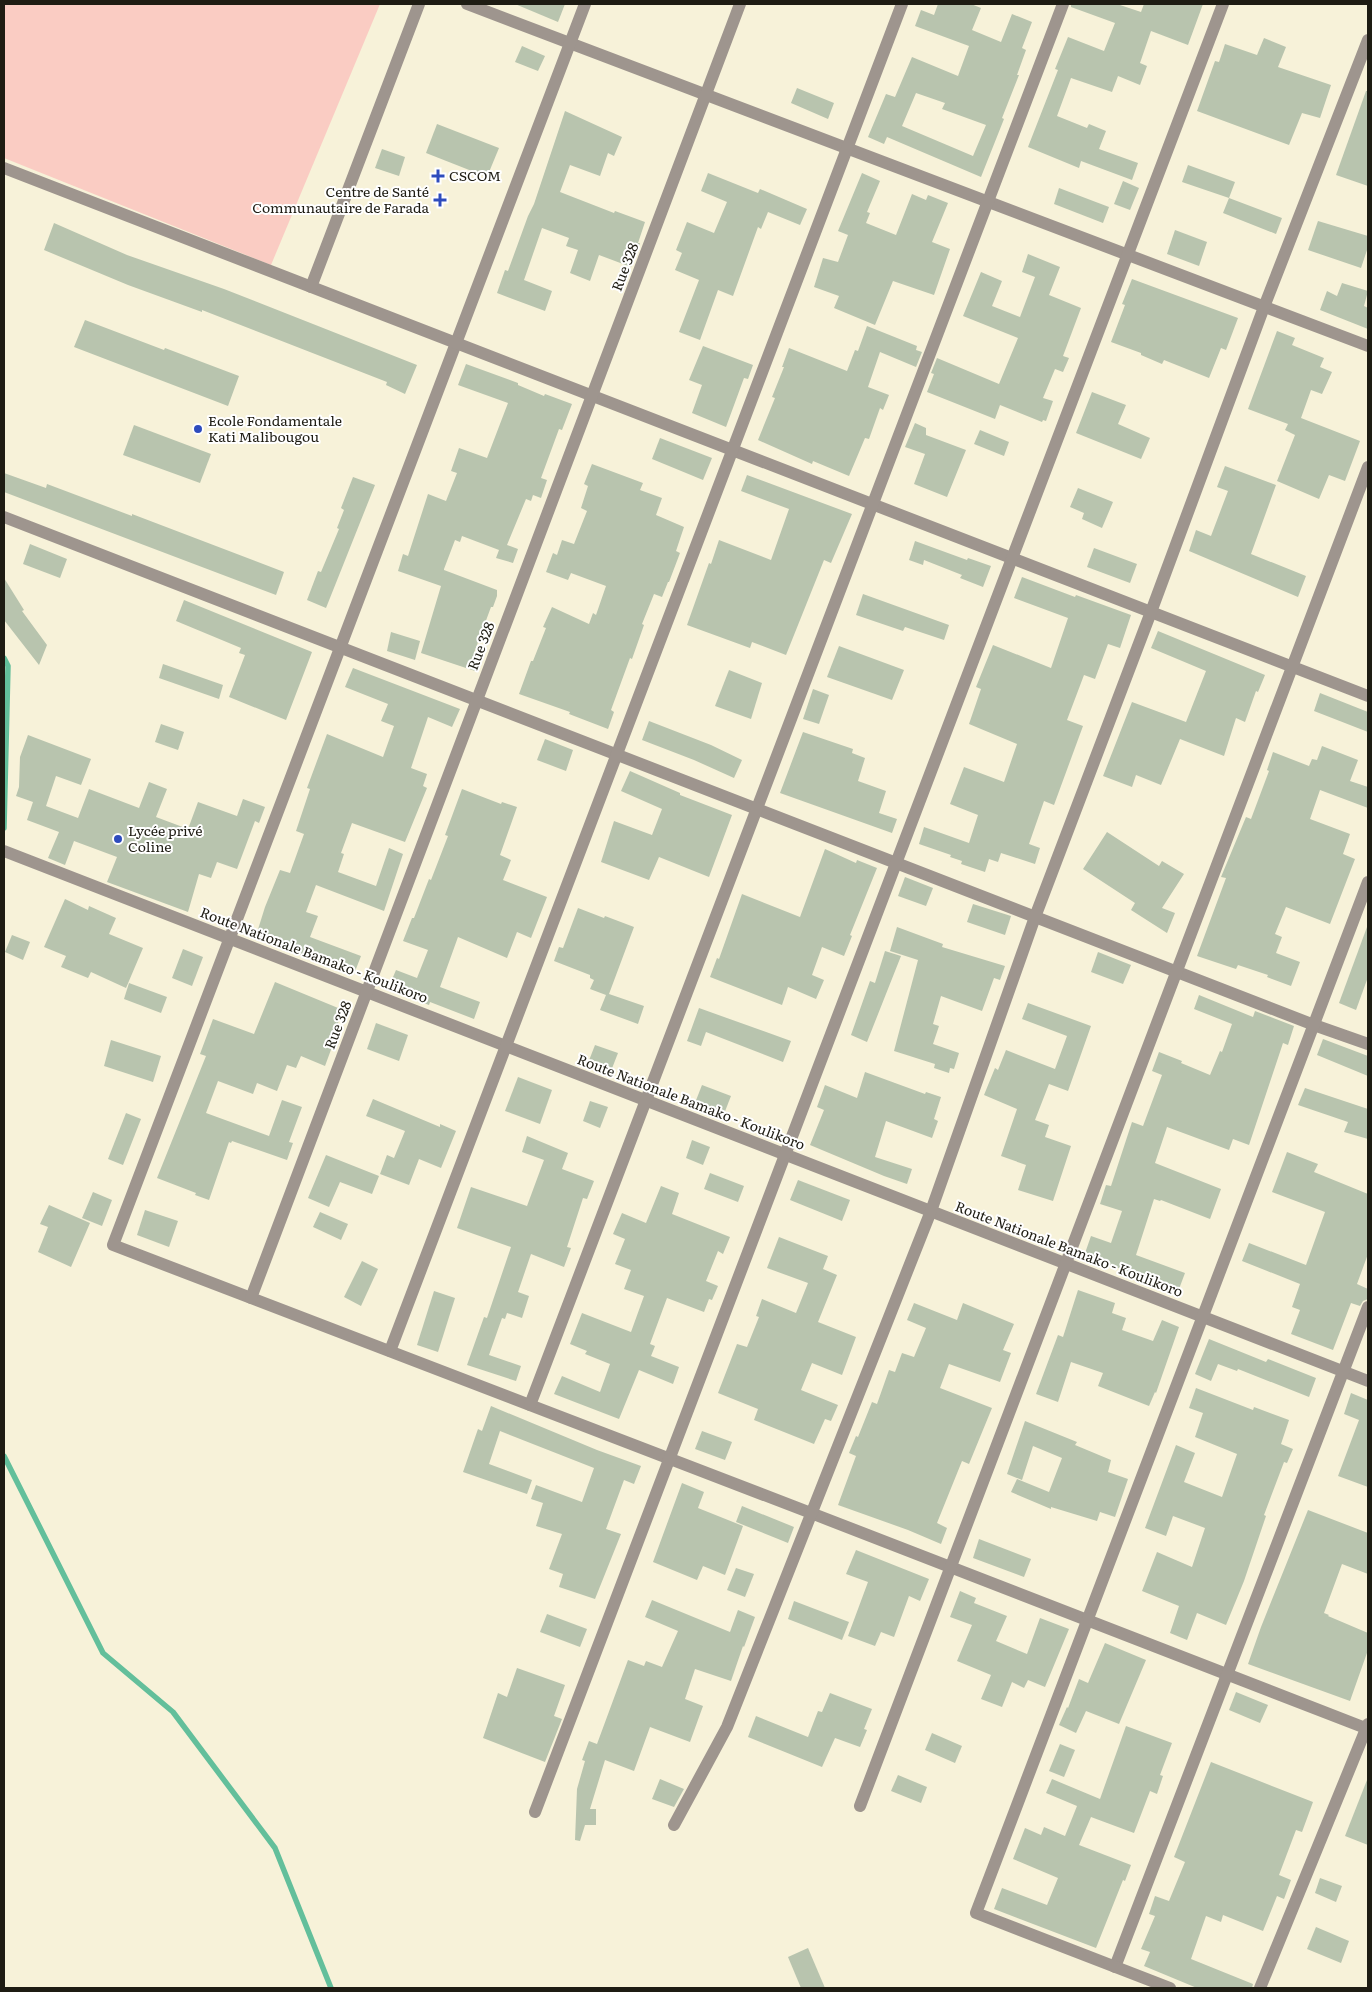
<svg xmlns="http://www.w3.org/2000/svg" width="1372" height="1992" font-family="Literata,serif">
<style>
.green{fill:#faccc3}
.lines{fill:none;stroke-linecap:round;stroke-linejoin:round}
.stream{stroke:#63bf9b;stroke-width:5.5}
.building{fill:#b8c4ae;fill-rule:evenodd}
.minor{stroke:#9e958e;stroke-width:12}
.poi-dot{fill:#2e4cbd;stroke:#fff;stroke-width:2}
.labels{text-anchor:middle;stroke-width:4;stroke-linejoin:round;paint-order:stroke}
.poi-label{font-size:14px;fill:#1e1c13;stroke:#fff;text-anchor:start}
.street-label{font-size:14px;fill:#1e1c13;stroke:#fff}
</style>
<rect width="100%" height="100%" fill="#f7f2d9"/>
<polygon class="green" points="4,4 380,4 271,265 4,158"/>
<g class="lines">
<g class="stream">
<polyline points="4,658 8,666 4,828"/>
<polyline points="4,1456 103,1653 173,1712 275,1848 331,1988"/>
</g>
</g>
<g class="building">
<polygon points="515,4 565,4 558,22"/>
<path d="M938,4H971L981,8L972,30L1001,42L1012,14L1032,22L1022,48L1026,50L1017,75H1019L1002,118L1004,119L981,177L887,137L884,144L868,137L886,94L895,97L912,57L958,76L969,46L915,26L921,10L934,15ZM916,93L945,103L942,109L986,125L973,156L902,126Z"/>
<polygon points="1071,4 1117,4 1141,12 1144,4 1203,4 1188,45 1151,31 1140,63 1147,66 1140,85 1118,76 1112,92 1071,78 1057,116 1087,128 1089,124 1106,131 1099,149 1138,163 1132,180 1081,161 1079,168 1028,147 1058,70 1055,69 1068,37 1104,51 1115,23 1071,7"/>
<polygon points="1264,38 1286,47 1278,67 1331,85 1320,118 1302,113 1289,145 1197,111 1215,61 1219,62 1225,44 1257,55"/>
<polygon points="522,46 545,56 538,71 515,62"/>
<polygon points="797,88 834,103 828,119 791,103"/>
<polygon points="1366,91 1368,91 1368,186 1336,175"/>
<polygon points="565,111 622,137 614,156 608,153 600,176 570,165 560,192 614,213 615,211 645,222 638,243 640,243 631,267 599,255 590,281 570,273 578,250 566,246 569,238 542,228 524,280 552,291 545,311 497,293 505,270 508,271 528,216 534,204"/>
<polygon points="437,124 499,148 487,177 426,153"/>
<polygon points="382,149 405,157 399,176 375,168"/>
<polygon points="1188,165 1235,182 1229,198 1282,218 1276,234 1223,213 1229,198 1182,182"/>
<polygon points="708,173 758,193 760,189 807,209 800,225 768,212 761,229 758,227 733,296 718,290 700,340 679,332 699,280 675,270 682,253 676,250 687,222 714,233 727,202 701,191"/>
<polygon points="862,173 880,181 867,212 870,213 866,223 896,235 912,194 926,200 928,195 948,203 932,242 950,249 934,295 893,281 875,325 834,308 839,296 814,287 823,258 838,262 848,235 838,231"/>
<polygon points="1123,181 1139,188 1130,210 1114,204"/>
<polygon points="1059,188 1109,207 1103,223 1054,204"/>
<polygon points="1318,221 1368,236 1368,247 1361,268 1308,250"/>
<polygon points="54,223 127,255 224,289 417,365 405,394 386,385 387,382 202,310 202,312 128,285 44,250"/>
<polygon points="1175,230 1207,242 1199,266 1167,254"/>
<polygon points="1028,254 1060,267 1049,295 1081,308 1063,356 1069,358 1063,372 1055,369 1043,398 1053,401 1046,421 1043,420 1042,422 1000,405 995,419 927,392 934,374 931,373 937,358 999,384 1018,338 963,316 981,272 1002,281 992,306 1020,317 1035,277 1022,272"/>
<polygon points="1132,279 1238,318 1226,350 1221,348 1209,378 1164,360 1162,364 1141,355 1141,353 1111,342 1125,305 1122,304"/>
<polygon points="1342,283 1368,291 1364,306 1368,308 1368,329 1320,310 1327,291 1337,296"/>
<polygon points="85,320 164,350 165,348 239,376 228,406 74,347"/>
<polygon points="867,326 917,346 916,350 922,352 916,367 880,352 868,387 889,395 883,410 880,408 869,439 865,438 849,476 813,461 812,464 758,440 775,398 772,397 784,367 782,367 789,348 847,371 855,350 858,351"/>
<polygon points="1277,331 1295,338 1292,345 1324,358 1320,367 1332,372 1322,394 1311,390 1301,418 1360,441 1345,481 1329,475 1319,499 1277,481 1295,435 1285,430 1288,424 1248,409"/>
<polygon points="703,346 753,365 748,379 744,378 726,427 692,413 702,385 689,380"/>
<polygon points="466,364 518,383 518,385 544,396 545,394 572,404 562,430 559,429 541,478 547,480 541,498 533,495 531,501 526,499 507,545 518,549 513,563 496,558 499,550 462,536 460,542 455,540 444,569 444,570 497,590 497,596 493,607 491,607 474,653 480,655 475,671 421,653 441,586 398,571 403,554 408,556 428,494 446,501 457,473 451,471 459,448 487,458 508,403 458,385"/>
<polygon points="1092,392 1126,405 1118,424 1150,438 1141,459 1076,433"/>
<polygon points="915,423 926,428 926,435 966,450 947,497 914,484 925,454 905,447"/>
<polygon points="134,425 211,454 200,483 123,455"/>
<polygon points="980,430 1009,442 1004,456 974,444"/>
<polygon points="660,438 712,458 703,480 652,459"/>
<polygon points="592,464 643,483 640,490 662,498 656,515 684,527 676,551 680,553 669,582 668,582 662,597 654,594 642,624 644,625 632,659 630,658 611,710 614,712 608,729 569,714 570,712 519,694 531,661 533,661 546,628 543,627 552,607 589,624 593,613 596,615 606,586 571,573 568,580 546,572 553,553 557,555 562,540 574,544 587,511 581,508 588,486 584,484"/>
<polygon points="1225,466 1276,485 1251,554 1306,576 1298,597 1189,551 1196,530 1211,536 1228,491 1217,487"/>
<polygon points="4,473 46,488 47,484 132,516 132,514 284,572 276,595 4,492"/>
<polygon points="747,475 852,514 831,563 824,560 786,655 752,642 750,648 687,625 709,563 711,564 719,540 771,560 789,509 741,491"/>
<polygon points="353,477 375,485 326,608 307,600 318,571 321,572 339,529 337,528 344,510 341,508"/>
<polygon points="1078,488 1113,502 1102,528 1082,519 1084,513 1070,507"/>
<polygon points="915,541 967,560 968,558 991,566 983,587 960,578 962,575 924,560 923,565 909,560"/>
<polygon points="30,544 67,559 60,578 23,564"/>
<polygon points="1094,548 1137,564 1130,583 1087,567"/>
<polygon points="1022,577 1075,597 1076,595 1131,615 1120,648 1108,644 1095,679 1084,675 1067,720 1083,726 1054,805 1044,801 1029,844 1040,848 1035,864 1001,853 998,862 989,859 985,872 961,864 962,861 950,857 951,855 919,844 924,827 969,843 978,815 950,804 964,767 1004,782 1017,744 969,724 981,689 976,687 993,645 1051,668 1068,618 1014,598"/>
<polygon points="4,578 24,610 22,611 47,645 39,665 4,620"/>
<polygon points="863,594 949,625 944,640 905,627 903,631 856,615"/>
<polygon points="184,600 312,652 286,720 229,697 245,655 239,653 241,648 176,621"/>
<polygon points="1158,631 1265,675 1258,692 1256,691 1245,722 1236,718 1224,756 1180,739 1161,785 1136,775 1132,787 1103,776 1132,702 1186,722 1206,671 1151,648"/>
<polygon points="391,632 420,641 415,660 387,651"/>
<polygon points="839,646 904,670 892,700 827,677"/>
<polygon points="163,664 223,685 219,699 159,678"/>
<polygon points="353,668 460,709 452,727 428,717 411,768 427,774 423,786 427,788 405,842 352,823 341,853 344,854 338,872 376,886 389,848 403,854 384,911 316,885 306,912 318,916 310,937 361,956 354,974 255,939 265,907 280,870 290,873 304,834 296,831 310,789 307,788 327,734 383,757 394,726 381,721 388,704 345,687"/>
<polygon points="729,670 762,683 751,719 715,706"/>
<polygon points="813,689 829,695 819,724 803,719"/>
<polygon points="1320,693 1368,712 1368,732 1314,711"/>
<polygon points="649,721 711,745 742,760 734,778 694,760 642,740"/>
<polygon points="161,724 184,732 178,750 155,742"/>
<polygon points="803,732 853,749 852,753 865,758 858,781 886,791 879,813 897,819 892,833 780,793"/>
<polygon points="28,735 91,759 81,785 56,776 46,806 78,818 89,789 139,808 149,782 167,789 156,817 188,829 198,802 237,816 243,799 265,807 259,823 255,821 237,869 217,862 211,878 199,874 188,912 107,882 117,857 74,841 65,865 48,858 59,832 27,820 33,802 16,796 19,787 20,757"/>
<polygon points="545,739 573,750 566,771 537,760"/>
<polygon points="1322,746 1358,760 1350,781 1368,787 1368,808 1320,790 1310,819 1350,834 1343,854 1355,859 1330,924 1286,907 1275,934 1282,937 1276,953 1300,962 1291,986 1267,977 1268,975 1238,965 1236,969 1197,956 1226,878 1221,877 1246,817 1251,819 1269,771 1267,770 1273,752 1309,766 1312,759 1317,760"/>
<polygon points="630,771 680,793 680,795 732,815 709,877 659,857 649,880 601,862 614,821 652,835 662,809 621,791"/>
<polygon points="462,789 501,804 502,802 517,807 500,855 511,860 503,880 547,897 531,938 517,932 507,958 458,937 440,987 480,1002 474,1019 430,1002 429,1005 388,989 396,970 417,978 428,950 403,941 412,918 414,918 429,879 431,880 448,836 445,835"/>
<polygon points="1107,832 1159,866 1162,861 1184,874 1162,908 1175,913 1167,933 1131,910 1135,903 1083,869"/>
<polygon points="825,849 856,863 857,860 877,868 850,935 852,936 844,956 822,947 812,975 824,980 816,999 788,987 782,1005 710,977 717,958 719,959 742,894 800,917"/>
<polygon points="905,877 933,888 926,906 898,896"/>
<polygon points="65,899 88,910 89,906 116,918 109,934 143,948 126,988 91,972 88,978 61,967 66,956 44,947"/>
<polygon points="973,904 1011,916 1005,935 967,922"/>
<polygon points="578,908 604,918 605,916 634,927 609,994 644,1006 638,1024 600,1010 606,995 590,989 594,980 590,978 590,975 554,961 559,947 563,948"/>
<polygon points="897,927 943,944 942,947 1005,966 1000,980 994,978 982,1011 941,996 933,1024 939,1026 933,1044 959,1053 954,1069 950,1068 949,1073 934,1068 935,1064 894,1051 918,960 890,951"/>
<polygon points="1367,927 1368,928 1368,977 1356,1010 1339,1003"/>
<polygon points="12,935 30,942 23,960 5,952"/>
<polygon points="183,949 203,957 192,986 172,978"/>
<polygon points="885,951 901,956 867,1042 851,1035 870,981 875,983"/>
<polygon points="1098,952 1131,965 1123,984 1091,972"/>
<polygon points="275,982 343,1010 329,1047 332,1047 325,1066 301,1056 296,1068 287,1065 277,1091 257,1083 253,1094 218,1081 206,1113 269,1136 282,1100 302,1107 289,1142 293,1143 287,1160 232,1141 231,1143 229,1142 209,1200 195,1195 196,1193 157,1178 206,1056 200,1054 213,1019 254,1034"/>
<polygon points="129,983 167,997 161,1013 124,999"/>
<polygon points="1199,995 1253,1017 1255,1011 1294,1026 1288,1045 1283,1043 1249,1145 1233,1139 1229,1150 1167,1127 1155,1163 1221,1189 1210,1219 1161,1200 1160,1201 1154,1199 1136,1255 1185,1273 1179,1289 1084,1256 1091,1236 1111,1243 1122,1211 1100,1204 1106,1185 1111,1186 1132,1122 1143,1126 1162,1075 1152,1071 1159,1052 1182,1061 1181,1063 1210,1075 1220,1051 1222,1052 1232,1024 1194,1009"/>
<polygon points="1028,1003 1091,1026 1068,1091 1049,1084 1035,1120 1049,1125 1045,1137 1071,1146 1053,1201 1018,1190 1026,1165 1001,1156 1017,1109 984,1095 995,1068 998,1070 1006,1050 1055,1069 1067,1036 1022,1019"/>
<polygon points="699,1008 791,1041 783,1062 706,1032 701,1046 687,1041"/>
<polygon points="376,1023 408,1035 399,1061 367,1049"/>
<polygon points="1323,1039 1368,1056 1368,1076 1317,1055"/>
<polygon points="111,1040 161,1056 153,1082 104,1066"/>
<polygon points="595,1045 618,1053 611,1071 588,1063"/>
<polygon points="865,1072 925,1094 926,1092 941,1097 934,1119 938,1121 932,1138 886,1121 875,1157 912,1169 907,1184 884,1176 810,1145 824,1110 817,1107 825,1085 857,1098"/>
<polygon points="518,1077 552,1090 540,1124 505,1111"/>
<polygon points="702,1085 731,1096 722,1119 693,1108"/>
<polygon points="1305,1088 1368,1109 1368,1139 1344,1132 1348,1122 1298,1105"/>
<polygon points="373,1099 440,1127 440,1124 456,1131 441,1168 419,1159 409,1185 380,1174 387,1155 394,1158 405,1131 366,1116"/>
<polygon points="590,1101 608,1107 600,1128 583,1121"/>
<polygon points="126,1113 141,1119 123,1165 108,1159"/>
<polygon points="527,1136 568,1153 562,1169 594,1181 587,1199 583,1198 567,1247 571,1248 564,1267 531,1254 518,1292 529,1296 522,1318 507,1313 505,1319 502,1318 489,1355 521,1366 516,1381 467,1365 484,1317 487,1318 511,1247 457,1228 471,1187 527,1206 544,1160 522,1152"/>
<polygon points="692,1140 710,1147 703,1165 686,1158"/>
<polygon points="1287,1152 1318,1164 1314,1172 1368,1194 1368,1254 1357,1284 1368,1289 1368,1299 1363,1301 1360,1306 1351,1303 1333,1350 1291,1334 1300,1310 1292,1307 1300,1284 1242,1261 1249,1243 1306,1265 1325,1212 1272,1192"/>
<polygon points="326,1155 379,1176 372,1194 340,1182 329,1207 308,1198"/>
<polygon points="710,1173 744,1186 738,1202 704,1189"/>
<polygon points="798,1180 850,1200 842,1221 790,1200"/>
<polygon points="661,1186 679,1193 672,1214 730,1237 723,1254 718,1251 706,1281 718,1286 712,1300 709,1299 704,1312 667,1298 650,1344 655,1346 651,1356 679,1367 673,1384 639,1370 619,1419 554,1394 562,1376 600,1392 610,1364 585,1354 587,1351 570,1344 582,1313 631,1332 644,1296 624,1289 631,1270 615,1264 625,1239 613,1234 622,1213 646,1223"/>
<polygon points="93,1192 112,1200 102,1226 82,1218"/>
<polygon points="49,1205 90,1223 71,1267 38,1252 48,1227 40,1224"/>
<polygon points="145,1210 178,1221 169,1247 137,1235"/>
<polygon points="320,1212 348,1224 341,1240 313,1227"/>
<polygon points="779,1237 828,1256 823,1269 837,1275 818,1322 856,1337 842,1375 812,1363 801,1390 838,1405 831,1421 825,1419 814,1444 754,1420 758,1409 718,1393 737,1344 747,1347 759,1317 756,1316 762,1299 796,1313 808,1283 767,1268"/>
<polygon points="362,1261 378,1269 361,1306 344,1297"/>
<polygon points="1078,1290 1115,1303 1112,1313 1126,1318 1122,1330 1153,1341 1162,1320 1179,1327 1156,1393 1155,1392 1149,1406 1098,1386 1103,1373 1071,1362 1058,1402 1036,1394 1058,1335 1063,1337"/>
<polygon points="434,1291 455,1298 438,1352 417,1345"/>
<polygon points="914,1303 957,1320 963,1303 1014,1324 1003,1350 1011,1353 1000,1382 949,1364 940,1388 992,1408 969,1464 962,1461 937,1523 947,1528 941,1544 908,1530 838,1505 856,1456 849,1453 856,1436 858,1437 872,1402 877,1404 889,1370 895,1372 902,1353 914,1357 926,1328 907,1320"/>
<polygon points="1209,1339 1266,1362 1268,1359 1316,1378 1309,1397 1238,1369 1237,1371 1218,1364 1211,1381 1195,1374"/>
<polygon points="1196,1388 1253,1410 1254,1407 1289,1420 1281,1444 1293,1449 1287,1463 1284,1462 1264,1515 1266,1516 1244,1581 1226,1625 1197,1613 1187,1640 1170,1633 1179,1606 1142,1591 1157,1552 1192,1567 1205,1528 1173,1516 1166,1536 1145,1528 1176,1445 1195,1453 1184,1482 1222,1497 1237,1454 1195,1437 1203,1413 1189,1408"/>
<polygon points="1351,1393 1368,1400 1368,1487 1338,1476 1359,1420 1344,1414"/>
<polygon points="491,1406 597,1450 641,1466 634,1484 624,1480 606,1529 621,1534 595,1599 559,1587 563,1574 549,1569 562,1534 536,1526 543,1503 531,1499 536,1485 582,1502 594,1468 500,1431 489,1464 532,1480 527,1494 463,1472 478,1429 482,1431"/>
<polygon points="1025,1421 1077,1442 1075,1445 1111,1460 1108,1472 1128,1479 1115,1517 1100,1512 1097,1521 1051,1507 1051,1509 1011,1492 1017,1479 1049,1492 1062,1458 1033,1446 1022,1480 1007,1474"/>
<polygon points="702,1431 732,1442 725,1460 695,1449"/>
<polygon points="682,1483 704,1492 698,1508 743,1526 725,1575 703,1566 697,1580 653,1562"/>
<polygon points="742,1506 794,1527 788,1543 736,1522"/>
<polygon points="1308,1510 1368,1533 1368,1574 1342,1564 1324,1613 1329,1615 1328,1616 1368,1633 1368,1650 1350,1701 1248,1664 1261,1627"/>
<polygon points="979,1539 1031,1559 1024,1577 973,1558"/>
<polygon points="856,1550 929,1579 920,1601 909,1596 894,1637 881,1632 875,1646 848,1636 868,1582 846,1574"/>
<polygon points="736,1568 754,1574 745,1597 727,1590"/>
<polygon points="960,1591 976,1598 974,1603 1007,1616 996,1641 1027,1654 1040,1618 1069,1629 1045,1687 1028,1680 1024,1688 1012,1682 1002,1707 981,1699 991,1675 957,1661 972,1625 950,1617"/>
<polygon points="652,1600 730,1632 738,1610 755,1617 744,1647 743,1646 731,1681 695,1669 685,1699 703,1706 690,1742 650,1727 634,1771 605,1760 590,1809 596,1809 596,1825 585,1825 580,1841 575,1840 577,1789 585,1761 582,1760 589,1741 597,1744 628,1660 644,1666 646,1661 662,1667 678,1631 645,1617"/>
<polygon points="794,1601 849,1622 842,1640 788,1619"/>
<polygon points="547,1614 587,1629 580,1647 540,1632"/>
<polygon points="1105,1643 1146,1660 1119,1724 1086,1711 1076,1733 1059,1725 1067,1707 1068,1708 1079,1679 1088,1683"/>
<polygon points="517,1668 565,1685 554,1716 562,1719 545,1762 483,1738 498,1693 507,1697"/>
<polygon points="1236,1692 1268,1705 1260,1723 1229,1710"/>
<polygon points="830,1693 872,1709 864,1729 867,1730 860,1747 835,1738 822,1767 748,1737 756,1716 808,1737 818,1711 822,1712"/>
<polygon points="1126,1726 1172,1743 1160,1775 1163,1776 1157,1794 1150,1791 1134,1833 1091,1817 1079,1845 1131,1865 1125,1881 1123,1880 1096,1948 994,1909 1002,1888 1047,1905 1058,1878 1013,1859 1025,1828 1041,1835 1044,1827 1065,1836 1077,1806 1046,1793 1052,1779 1100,1799"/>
<polygon points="932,1733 962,1746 955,1763 925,1750"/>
<polygon points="1060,1744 1075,1750 1064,1777 1049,1771"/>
<polygon points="1211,1762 1313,1802 1302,1832 1296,1830 1279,1875 1291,1880 1284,1899 1277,1896 1263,1931 1223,1915 1221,1922 1206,1916 1191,1959 1253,1984 1252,1988 1197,1988 1144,1966 1150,1952 1141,1949 1155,1916 1149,1914 1155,1896 1169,1901 1185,1862 1174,1857"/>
<polygon points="898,1775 927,1787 921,1803 891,1791"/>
<polygon points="660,1779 684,1789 674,1807 652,1799"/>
<polygon points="1367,1780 1368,1780 1368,1845 1345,1836"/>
<polygon points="1320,1878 1342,1886 1336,1902 1315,1893"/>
<polygon points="1316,1927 1349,1941 1341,1963 1307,1949"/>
<polygon points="808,1948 825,1988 801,1988 788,1957"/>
</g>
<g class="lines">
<g class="minor">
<polyline points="467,4 1368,346"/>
<polyline points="585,4 113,1245 811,1513 1368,1729"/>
<polyline points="4,168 1368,696"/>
<polyline points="311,287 419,4"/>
<polyline points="4,517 1314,1025 1368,1044"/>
<polyline points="4,851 1368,1381"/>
<polyline points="251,1298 740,4"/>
<polyline points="390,1351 902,4"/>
<polyline points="530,1405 1063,4"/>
<polyline points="860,1806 1368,467"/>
<polyline points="535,1812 1223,4"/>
<polyline points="674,1825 727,1727 931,1211 1035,917 1151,612 1264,307 1368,40"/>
<polyline points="1115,1967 1368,1307"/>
<polyline points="1170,1988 976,1913 1368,882"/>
<polyline points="1260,1988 1368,1724"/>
</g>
</g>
<g class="poi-dot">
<path d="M435.5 168.5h5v5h5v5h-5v5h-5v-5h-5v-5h5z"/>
<path d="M437.5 192.5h5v5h5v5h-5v5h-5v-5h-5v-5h5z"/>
<circle cx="198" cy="429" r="5"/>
<circle cx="118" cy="839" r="5"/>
</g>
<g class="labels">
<g class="poi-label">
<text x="449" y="181">CSCOM</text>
<text x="429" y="197" text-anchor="end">Centre de Santé<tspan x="429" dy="16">Communautaire de Farada</tspan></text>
<text x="208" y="426">Ecole Fondamentale<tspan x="208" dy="16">Kati Malibougou</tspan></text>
<text x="128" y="836">Lycée privé<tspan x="128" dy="16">Coline</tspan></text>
</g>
<g class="street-label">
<text transform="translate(625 267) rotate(-69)" y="5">Rue 328</text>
<text transform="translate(481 646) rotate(-69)" y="5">Rue 328</text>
<text transform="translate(314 955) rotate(21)" y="5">Route Nationale Bamako - Koulikoro</text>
<text transform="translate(338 1025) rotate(-69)" y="5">Rue 328</text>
<text transform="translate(691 1102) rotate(21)" y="5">Route Nationale Bamako - Koulikoro</text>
<text transform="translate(1069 1249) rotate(21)" y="5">Route Nationale Bamako - Koulikoro</text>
</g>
</g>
<rect width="1372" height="1992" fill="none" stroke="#1e1c13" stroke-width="10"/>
</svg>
